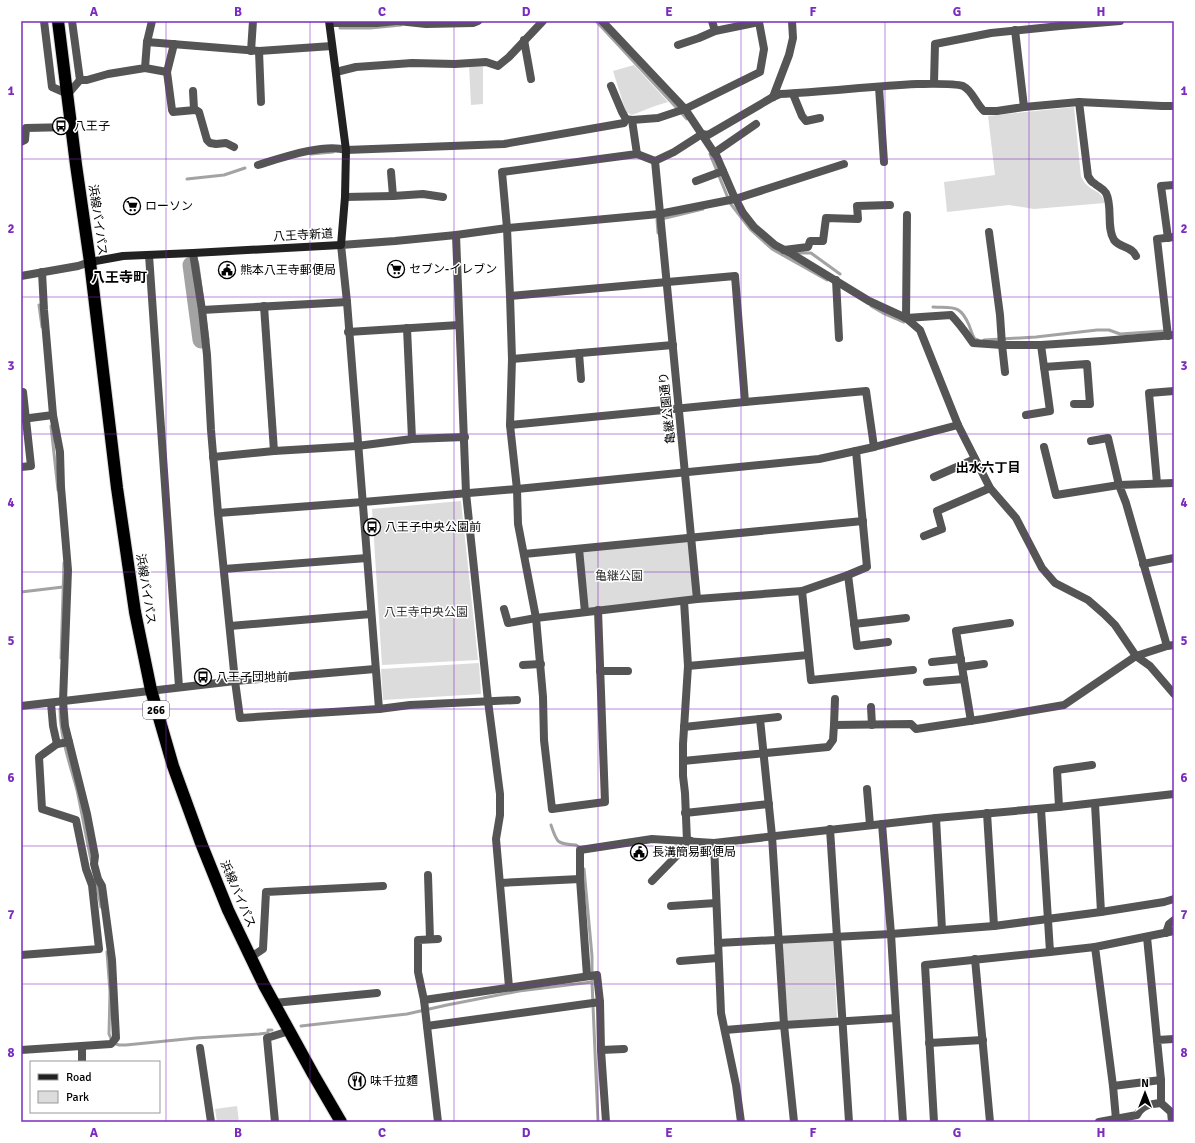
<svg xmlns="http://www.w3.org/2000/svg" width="1195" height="1143" font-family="Signika,'Noto Sans JP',sans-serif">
	<rect width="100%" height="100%" fill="#fff"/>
	<g fill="#dcdcdc">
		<polygon points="483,64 483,104 471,105 469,65"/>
		<polygon points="634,65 668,102 655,106 632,115 626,112 613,71"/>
		<path d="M 1074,107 L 1081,177 C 1083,179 1084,183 1087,185 C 1095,193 1101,190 1105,203 L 1034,209 L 1009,205 L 947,212 L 944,182 L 995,175 L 988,116 Z"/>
		<polygon points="461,501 478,660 382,665 372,509"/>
		<polygon points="689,540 694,597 587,609 582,551"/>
		<polygon points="479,663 481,694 383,700 381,669"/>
		<polygon points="833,941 837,1019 786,1022 780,942"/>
		<polygon points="237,1106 239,1122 217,1122 215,1109"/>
	</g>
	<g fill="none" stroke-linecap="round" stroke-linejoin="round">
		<g stroke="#a3a3a3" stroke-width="3">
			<polyline points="596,21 687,119"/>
			<polyline points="340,28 370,28 401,25"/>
			<polyline points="311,154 333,152"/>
			<polyline points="710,154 730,203 751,230 772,249 827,280"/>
			<polyline points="187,179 224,175 245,168"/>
			<polyline points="658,233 657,220 703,209"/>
			<polyline points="795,253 811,253 840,274"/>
			<polyline points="39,305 42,327"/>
			<polyline points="871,306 883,313 904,322"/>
			<path d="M 933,307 C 953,308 960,304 969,325 C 971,330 972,335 975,339 L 978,340"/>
			<polyline points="984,340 1036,337 1097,330 1109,330 1120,334 1164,331"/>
			<polyline points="51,426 58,490"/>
			<polyline points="21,592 63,587"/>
			<polyline points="61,658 64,563"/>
			<path d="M 60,709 C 60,737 70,764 77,790 C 82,813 86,837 91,860"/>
			<path d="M 551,825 C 557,843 557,844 576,845 L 580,848"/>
			<polyline points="584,869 592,956 592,982 598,1122"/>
			<polyline points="96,881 101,907"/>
			<polyline points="107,952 110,992 109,1034 113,1043 119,1045 126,1045 196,1038 259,1034 268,1033 268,1030 272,1030"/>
			<polyline points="301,1026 407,1014 447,1005 519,991 592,982"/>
		</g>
		<polyline stroke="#a3a3a3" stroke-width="17" points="191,265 201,340"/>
		<g stroke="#dbdbdb" stroke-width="14">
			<polyline id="highway" points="58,21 76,165 90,262 117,488 135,612 151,690 173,766 201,843 228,910 264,985 313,1074 341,1122"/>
		</g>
		<g stroke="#555" stroke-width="8">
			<polyline points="44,21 52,87 68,94 80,80 87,80 108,74 145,68 147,42 152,21"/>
			<polyline points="72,21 80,80"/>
			<polyline points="398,21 426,24 473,23 478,21"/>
			<polyline points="602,21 685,109 717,157 733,194 743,213 754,227 775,245 792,254 869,301 906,318 920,330 958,425 990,488 1016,518 1042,568 1055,583 1088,600 1104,614 1115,625 1136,656 1150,666 1174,694"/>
			<polyline points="712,21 715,31"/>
			<polyline points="330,23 377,23 396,21"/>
			<polyline points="1015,30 1024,107"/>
			<polyline points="524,40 531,79"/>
			<polyline points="147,42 259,51 332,46"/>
			<polyline points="174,44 167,72 172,110 173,112 195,110"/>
			<polyline points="678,45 699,38 715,31 759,22 758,21"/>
			<polyline points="251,51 253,21"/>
			<polyline points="259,51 261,102"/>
			<polyline points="145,68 167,72"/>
			<polyline points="336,72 356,67 412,63 455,64 486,62 498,66 509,57 543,21"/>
			<polyline points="934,83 935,44 991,33 1060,26 1120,21"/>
			<polyline points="879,87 884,162"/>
			<polyline points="193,91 194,109 199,112 207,140 210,143 216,144 226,143 234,147"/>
			<polyline points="793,94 802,116 806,121 820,118"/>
			<polyline points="773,97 789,55 793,38 792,21"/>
			<path d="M 1079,102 L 1088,176 C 1090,179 1091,182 1094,183 C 1098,187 1103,188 1106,193 C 1113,207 1106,227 1114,240 C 1120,248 1132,246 1136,256"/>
			<polyline points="632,120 658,118 685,109 760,72 764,49 759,22"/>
			<polyline points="21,142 25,140 26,128 71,127"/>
			<polyline points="714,153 756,124"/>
			<polyline points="637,154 655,161"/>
			<path d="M 258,165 C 281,158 324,143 346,150 L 504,144 L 624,123 L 626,119"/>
			<polyline points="391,172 393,196 423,194 443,197"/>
			<polyline points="696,181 723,171"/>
			<polyline points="345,197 393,196"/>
			<polyline points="989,232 1000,315 1002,345 1005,372"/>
			<polyline points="456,235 466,493 488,701 500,794 500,815 496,839 509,987"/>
			<polyline points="1168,238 1161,186 1174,185"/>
			<polyline points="784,250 808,247 810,241 823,241 826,218 858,219 857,206 890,205"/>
			<polyline points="193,253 202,310 207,355 211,430 218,513 235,681 240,718 379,709"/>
			<polyline points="149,255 179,687"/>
			<polyline points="21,276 78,266 90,262"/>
			<polyline points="836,280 839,338"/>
			<polyline points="510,296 735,276 745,402 510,425"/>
			<polyline points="264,306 274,451"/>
			<polyline points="202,310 347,302"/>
			<path d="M 906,318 L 951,315 C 960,324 966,333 973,343 L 1002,345 L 1041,345 L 1102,341 L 1174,335"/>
			<polyline points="906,318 907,215"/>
			<polyline points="407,328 412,439"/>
			<polyline points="348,332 459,325"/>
			<polyline points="1168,336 1157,239 1174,237"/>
			<polyline points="579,353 581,379"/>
			<polyline points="512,359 673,345"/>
			<polyline points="1044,367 1087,364 1090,404 1074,404"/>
			<polyline points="21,392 23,392 31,466 21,467"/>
			<polyline points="745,402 866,391 874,447"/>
			<polyline points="1026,415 1050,411 1041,345"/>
			<polyline points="22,419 53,415"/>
			<polyline points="1044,447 1056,495 1119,485 1108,438 1091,441"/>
			<polyline points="213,457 274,451 357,446 412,439 465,437"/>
			<polyline points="934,477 975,459"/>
			<polyline points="1157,483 1149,393 1174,391"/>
			<polyline points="218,513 363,502 517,489 819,459 874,447 958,425"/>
			<polyline points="924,536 942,529 937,511 990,488"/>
			<polyline points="579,549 585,612"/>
			<polyline points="524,554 863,521"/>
			<polyline points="1143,564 1174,558"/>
			<polyline points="224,569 367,558"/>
			<polyline points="848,575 857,646 888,642"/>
			<polyline points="802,591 811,680 913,670"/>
			<path d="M 697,599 L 655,161 L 674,152 L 702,134 L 708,135 L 773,97 L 780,94 C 826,92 871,86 917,84 C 927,84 954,83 963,86 C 973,91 976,104 984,111 L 997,111 L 1024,107 L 1079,102 L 1162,106 L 1174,106"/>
			<polyline points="684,601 688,666 683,744 683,776 685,793 687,841"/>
			<polyline points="504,609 508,623 536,618 697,599 802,591 848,575 867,567 856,451"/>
			<polyline points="598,610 605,802 552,809 544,740 543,697 536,618 518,524 517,489 510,425 512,359 510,296 507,228 502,172 637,154 632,120 626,119 622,112 611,86"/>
			<polyline points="854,624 906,618"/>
			<polyline points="230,626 371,614"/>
			<polyline points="1167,646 1126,503 1119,485 1174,483"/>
			<polyline points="932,662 961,659"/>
			<polyline points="523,665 541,664"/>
			<polyline points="688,666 808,655"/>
			<polyline points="962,667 984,664"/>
			<polyline points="600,671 628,671"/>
			<polyline points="927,682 964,679"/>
			<polyline points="517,700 410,705 379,709 347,302 341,245 395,241 456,235 507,228 659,214 735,199 844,164"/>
			<polyline points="51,703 53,726 57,744"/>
			<polyline points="21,706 235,681 375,669"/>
			<polyline points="871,707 872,725"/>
			<polyline points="760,719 772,836 784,1025 896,1018 891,934 994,926 1101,912 1164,902 1174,899"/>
			<polyline points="971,721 956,631 1010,623"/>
			<polyline points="834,725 835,699"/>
			<polyline points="684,727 778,717"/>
			<polyline points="683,761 828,747 833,740 834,725 911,724 916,729 983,719 1064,705 1136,656 1167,646 1174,645"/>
			<polyline points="867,789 870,825"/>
			<polyline points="1095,804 1101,912"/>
			<polyline points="1059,807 1057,770 1092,765"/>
			<polyline points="1041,809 1050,952 1095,947"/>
			<polyline points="685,813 769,804"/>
			<polyline points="987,813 994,926"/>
			<polyline points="936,818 942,930"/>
			<polyline points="830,829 849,1122"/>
			<polyline points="428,875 430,939"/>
			<polyline points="580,879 580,850 652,839 714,843"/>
			<polyline points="652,881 691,841"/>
			<polyline points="500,883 580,879 587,976"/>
			<polyline points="671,906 716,903"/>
			<polyline points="1166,933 1169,924 1174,920"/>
			<polyline points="1147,937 1157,1040"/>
			<polyline points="718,943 891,934 882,824"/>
			<polyline points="21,955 99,949 92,885 86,869 76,820 42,809 39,757 57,744 69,742 65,726 63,701 68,570 61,487 60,452 53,415 44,310 42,272"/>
			<polyline points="251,957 263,949 266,892 383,886"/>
			<polyline points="975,959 990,1122"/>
			<polyline points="680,961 718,958"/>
			<polyline points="424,1000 418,972 418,940 438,939"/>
			<polyline points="274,1003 377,993"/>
			<polyline points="896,1018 903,1122"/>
			<polyline points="427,1026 600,1002 601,1050 606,1122"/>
			<polyline points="725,1030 784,1025 794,1122"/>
			<polyline points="929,1043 983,1040"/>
			<polyline points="82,1046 82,1062"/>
			<polyline points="200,1048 211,1122"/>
			<polyline points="21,1050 111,1044 116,1038 112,960 102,886 98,879 94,864 95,856 87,814 69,742"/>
			<polyline points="601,1050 624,1049"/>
			<polyline points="1113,1086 1161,1080"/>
			<polyline points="1116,1119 1113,1086 1095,947 1174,931"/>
			<polyline points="275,1122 267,1038 289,1031"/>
			<polyline points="438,1122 424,1000 597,975 600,1002"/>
			<polyline points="741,1122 736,1085 721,1013 714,843 936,818 1059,807 1174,794"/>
			<polyline points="934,1122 925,965 1050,952"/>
			<path d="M 1099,1122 L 1137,1115 C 1142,1105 1151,1104 1161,1103"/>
			<polyline points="1172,1122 1171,1112 1161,1103 1161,1080 1157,1040 1174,1039"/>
		</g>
		<polyline stroke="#222" stroke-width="8" points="90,262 123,256 193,253 341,245 345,197 346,150 329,21"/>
		<use href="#highway" stroke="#000" stroke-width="12"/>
	</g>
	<path fill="none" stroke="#7b2cbf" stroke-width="1" stroke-opacity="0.55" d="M 166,21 L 166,1122M 310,21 L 310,1122M 454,21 L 454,1122M 598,21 L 598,1122M 741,21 L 741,1122M 885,21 L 885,1122M 1029,21 L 1029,1122M 21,159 L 1174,159M 21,297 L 1174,297M 21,434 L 1174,434M 21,572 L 1174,572M 21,709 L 1174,709M 21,846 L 1174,846M 21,984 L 1174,984"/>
	<defs>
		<g id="bus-ring" transform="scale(0.9)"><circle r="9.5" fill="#fff" stroke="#000" stroke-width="1.5"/><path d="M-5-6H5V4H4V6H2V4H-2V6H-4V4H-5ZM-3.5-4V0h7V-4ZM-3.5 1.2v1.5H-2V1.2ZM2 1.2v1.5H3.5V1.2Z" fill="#000"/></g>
		<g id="supermarket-ring" transform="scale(0.9)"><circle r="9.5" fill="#fff" stroke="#000" stroke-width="1.5"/><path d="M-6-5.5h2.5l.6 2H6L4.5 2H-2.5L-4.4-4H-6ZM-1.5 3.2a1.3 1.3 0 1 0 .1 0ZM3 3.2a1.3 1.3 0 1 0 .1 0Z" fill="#000"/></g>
		<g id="civic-ring" transform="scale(0.9)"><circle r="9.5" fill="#fff" stroke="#000" stroke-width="1.5"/><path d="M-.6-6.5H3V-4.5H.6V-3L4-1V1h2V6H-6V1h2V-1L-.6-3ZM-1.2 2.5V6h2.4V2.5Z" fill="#000"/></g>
		<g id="restaurant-ring" transform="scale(0.9)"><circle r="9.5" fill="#fff" stroke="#000" stroke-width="1.5"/><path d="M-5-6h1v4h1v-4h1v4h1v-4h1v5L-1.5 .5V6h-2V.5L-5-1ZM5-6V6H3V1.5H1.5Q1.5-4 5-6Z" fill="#000"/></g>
	</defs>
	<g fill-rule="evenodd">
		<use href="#bus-ring" x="61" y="126"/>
		<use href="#supermarket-ring" x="132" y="206"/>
		<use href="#supermarket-ring" x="396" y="269"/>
		<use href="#civic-ring" x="227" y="270"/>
		<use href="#bus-ring" x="372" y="527"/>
		<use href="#bus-ring" x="203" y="677"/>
		<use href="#civic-ring" x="639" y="852"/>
		<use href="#restaurant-ring" x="357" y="1081"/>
	</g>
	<g text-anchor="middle" stroke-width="3" stroke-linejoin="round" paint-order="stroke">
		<rect fill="#fff" stroke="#4c4c4c" stroke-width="1" x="143" y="701" width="26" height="18" rx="3"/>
		<g font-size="11" font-weight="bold" fill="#000">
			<text x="156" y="714">266</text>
		</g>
		<g font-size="12" fill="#000" stroke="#fff" text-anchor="start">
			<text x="74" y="130">八王子</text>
			<text x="145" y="210">ローソン</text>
			<text x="409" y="273">セブン-イレブン</text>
			<text x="240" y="274">熊本八王寺郵便局</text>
			<text x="385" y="531">八王子中央公園前</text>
			<text x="216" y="681">八王子団地前</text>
			<text x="652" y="856">長溝簡易郵便局</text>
			<text x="370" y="1085">味千拉麵</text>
		</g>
		<g font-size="12" fill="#000" stroke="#fff">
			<text transform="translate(98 220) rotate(82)" y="4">浜線バイパス</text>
			<text transform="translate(303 235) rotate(-3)" y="4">八王寺新道</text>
			<text transform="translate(667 408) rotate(-96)" y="4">亀継公園通り</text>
			<text transform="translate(146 589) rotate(81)" y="4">浜線バイパス</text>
			<text transform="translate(238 894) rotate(67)" y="4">浜線バイパス</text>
		</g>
		<g font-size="12" fill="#333" stroke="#fff">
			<text x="619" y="580">亀継公園</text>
			<text x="426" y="616">八王寺中央公園</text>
		</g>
		<g font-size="13" font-weight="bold" fill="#000" stroke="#fff">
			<text x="988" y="472">出水六丁目</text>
		</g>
		<g font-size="14" font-weight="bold" fill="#000" stroke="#fff">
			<text x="119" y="282">八王寺町</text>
		</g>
	</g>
	<rect width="1195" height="1143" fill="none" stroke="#ffffff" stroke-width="44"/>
	<rect x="30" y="1061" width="130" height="52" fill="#ffffff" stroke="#999999"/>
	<rect x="38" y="1074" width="20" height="6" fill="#222222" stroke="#999999"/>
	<text x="66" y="1081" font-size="12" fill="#000000">Road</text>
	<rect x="38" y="1091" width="20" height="12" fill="#dcdcdc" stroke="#999999"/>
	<text x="66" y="1101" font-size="12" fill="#000000">Park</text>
	<g transform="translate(1145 1093)" stroke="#ffffff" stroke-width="3" paint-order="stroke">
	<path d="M0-3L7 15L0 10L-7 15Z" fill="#000000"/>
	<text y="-6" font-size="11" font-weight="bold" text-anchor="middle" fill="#000000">N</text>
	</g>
	<rect x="22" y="22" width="1151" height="1099" fill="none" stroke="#7b2cbf" stroke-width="1.5"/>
	<g font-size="13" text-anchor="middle" font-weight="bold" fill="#7b2cbf">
		<text x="94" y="16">A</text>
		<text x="238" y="16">B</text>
		<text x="382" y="16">C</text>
		<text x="526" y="16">D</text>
		<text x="669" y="16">E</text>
		<text x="813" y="16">F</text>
		<text x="957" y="16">G</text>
		<text x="1101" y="16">H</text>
		<text x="11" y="95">1</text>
		<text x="1184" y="95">1</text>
		<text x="11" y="233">2</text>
		<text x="1184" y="233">2</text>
		<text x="11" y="370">3</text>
		<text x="1184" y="370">3</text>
		<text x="11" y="507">4</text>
		<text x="1184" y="507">4</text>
		<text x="11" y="645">5</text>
		<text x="1184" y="645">5</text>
		<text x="11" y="782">6</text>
		<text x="1184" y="782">6</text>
		<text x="11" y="919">7</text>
		<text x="1184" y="919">7</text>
		<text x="11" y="1057">8</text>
		<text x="1184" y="1057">8</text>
		<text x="94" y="1137">A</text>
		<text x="238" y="1137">B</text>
		<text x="382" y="1137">C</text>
		<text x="526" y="1137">D</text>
		<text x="669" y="1137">E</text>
		<text x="813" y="1137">F</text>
		<text x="957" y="1137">G</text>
		<text x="1101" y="1137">H</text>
	</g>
</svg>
